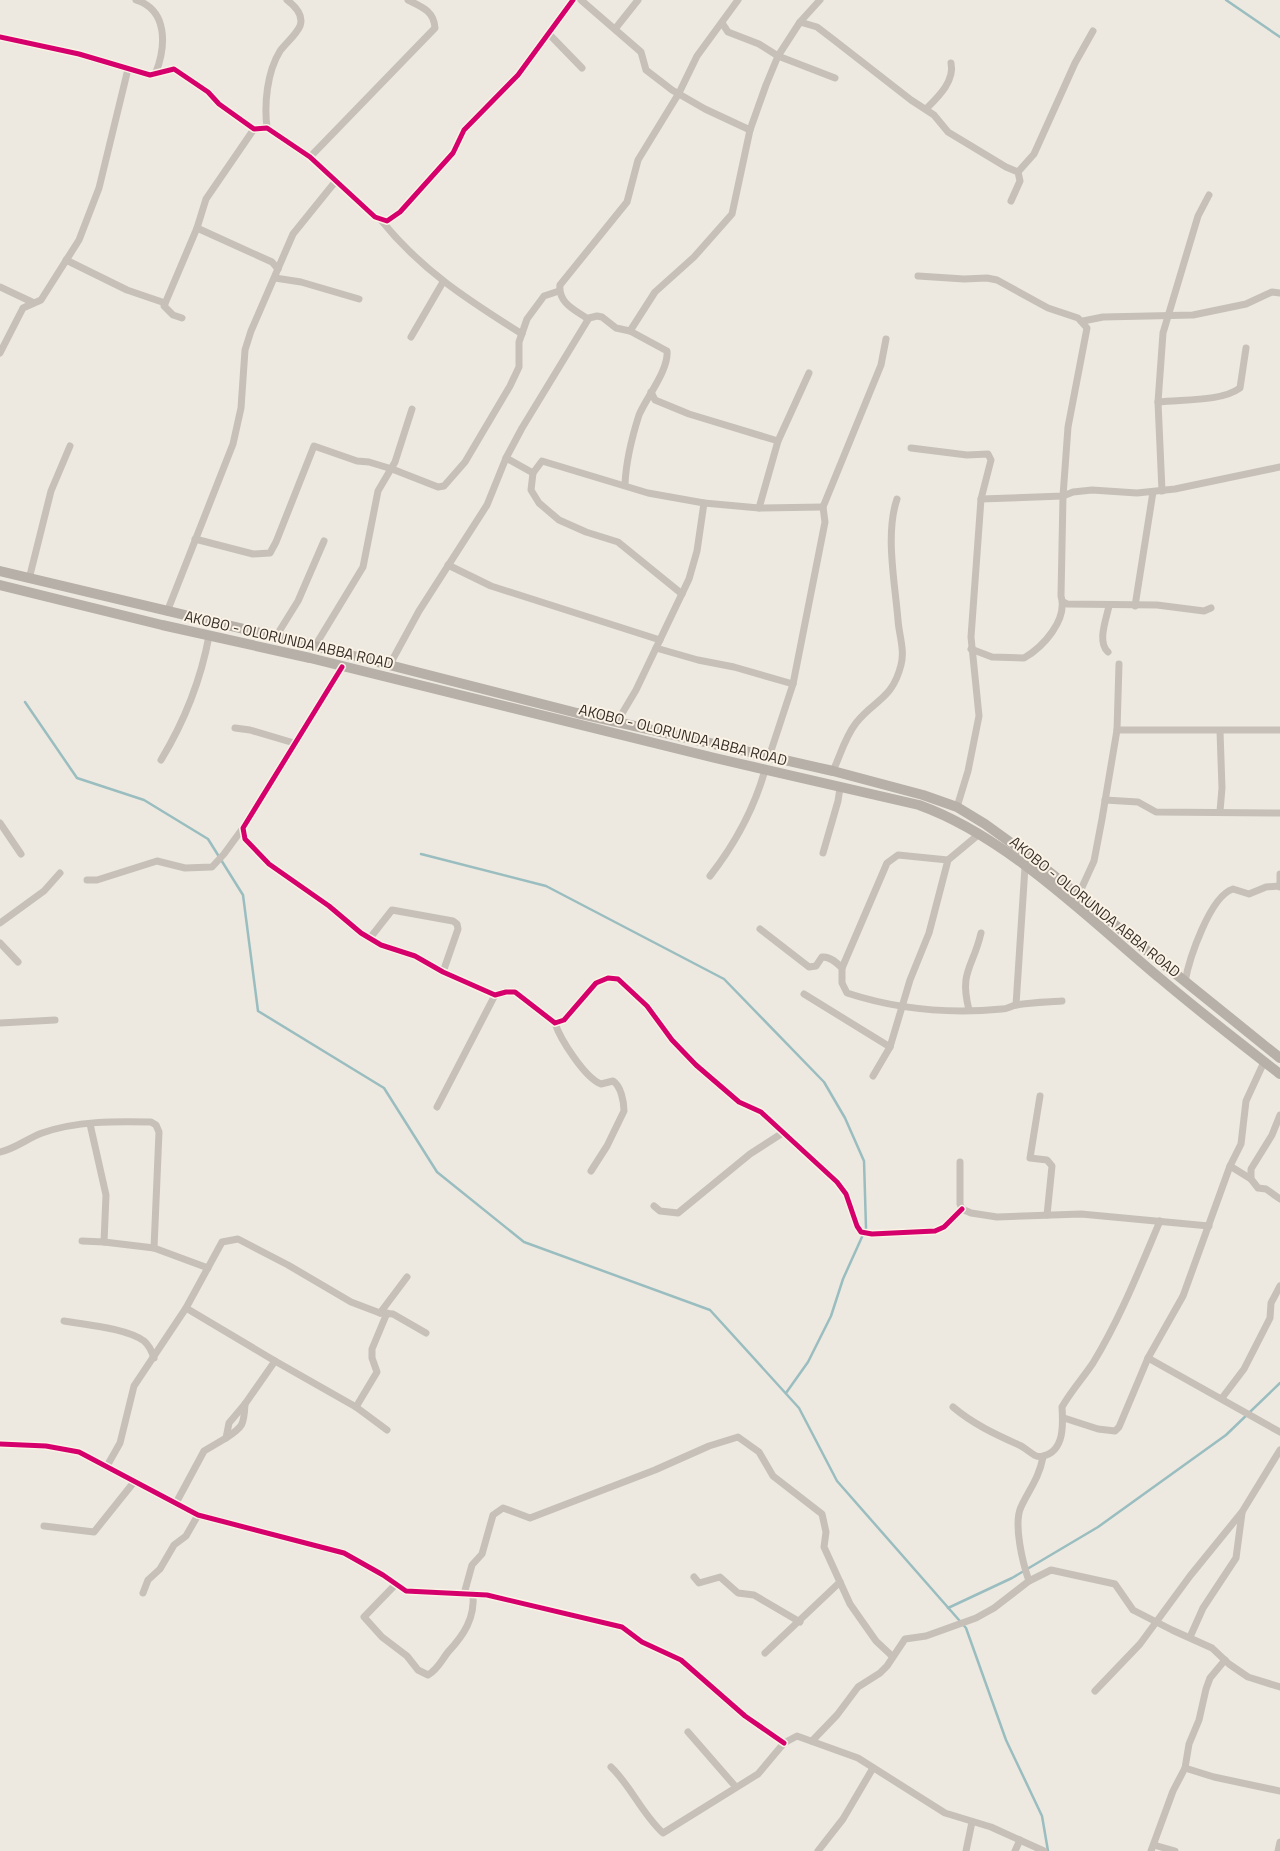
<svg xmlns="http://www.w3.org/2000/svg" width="1280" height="1851" font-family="'Titillium Web',sans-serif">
	<rect width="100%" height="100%" fill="#ede9e0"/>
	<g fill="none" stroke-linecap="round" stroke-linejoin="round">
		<g stroke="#9abdc0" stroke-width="2.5">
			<polyline points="1226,0 1280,37"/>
			<polyline points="25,702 77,778 144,800 208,839 243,895 258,1011 384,1088 437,1172 524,1242 710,1310 799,1408 837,1481 966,1628 1006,1740 1042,1816 1048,1851"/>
			<polyline points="421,854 546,886 724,979 824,1082 845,1118 864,1161 866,1228 843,1279 831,1316 808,1362 786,1393"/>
			<polyline points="948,1608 1012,1578 1098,1527 1226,1435 1280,1383"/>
		</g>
		<g stroke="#c6c0b9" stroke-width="7">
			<path d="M 136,0 C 168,10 166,46 156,72"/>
			<polyline points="581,0 641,52 646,70 672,90 705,109 750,130"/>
			<polyline points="800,22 820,0"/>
			<polyline points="722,23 728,32 759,44 778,56 835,78"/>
			<polyline points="615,29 638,0"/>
			<polyline points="549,34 582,68"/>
			<polyline points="0,37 79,54 150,75 174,69 208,92 219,104 254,129 267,128 310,157 375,217 387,221 400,212 453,153 464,130 518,75 573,0"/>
			<path d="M 926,109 C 938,97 955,81 951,63"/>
			<path d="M 267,128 C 264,104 267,72 280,51 C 286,43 296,35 300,26 C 304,15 295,6 287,0"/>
			<path d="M 310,157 L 435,28 C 434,11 422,7 408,0"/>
			<polyline points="1018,172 1034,154 1075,63 1093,31"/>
			<path d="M 381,220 C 421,270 468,300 522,334"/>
			<polyline points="197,228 272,262 278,269"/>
			<polyline points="66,260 127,290 165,303"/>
			<path d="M 918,276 L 964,279 L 987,278 L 997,280 L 1048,308 L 1078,318 L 1087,328 L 1068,427 L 1063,496 L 1061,596 C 1068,620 1043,647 1024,658 L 992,657 L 971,649"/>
			<polyline points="275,278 301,282 359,299"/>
			<polyline points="0,287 32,302"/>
			<polyline points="182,318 173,315 164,306 197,228 206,199 254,129"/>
			<path d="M 588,319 C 575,310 558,303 560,285 L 627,202 L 638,160 L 679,93 L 697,56 L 738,0"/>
			<polyline points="1083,321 1103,317 1193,315 1246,304 1272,292 1280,293"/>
			<polyline points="630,331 655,292 694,257 732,214 750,130 766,85 778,56 800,22 817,27 834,40 911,100 934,115 948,132 1006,167 1018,172 1020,181 1011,201"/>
			<polyline points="411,337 443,282"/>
			<polyline points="0,353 23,308 41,300 79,240 99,188 128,69"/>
			<polyline points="651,392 655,400 689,414 778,441"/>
			<path d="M 1158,402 C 1182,399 1221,402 1240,388 L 1246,348"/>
			<polyline points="911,448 967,455 988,454 991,460 981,499 971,637 979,716 968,771 957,807"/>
			<polyline points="506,458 533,473"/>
			<polyline points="1162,491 1158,402 1163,333 1198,216 1209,195"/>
			<polyline points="981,499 1063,496 1073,492 1092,490 1137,493 1175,489 1280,467"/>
			<polyline points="759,508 778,441 809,373"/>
			<polyline points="195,539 253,554 270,553 276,542 314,446 357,461 369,462 392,469 438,487 444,486 465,462 510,386 519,367 519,342 527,319 544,296 559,291"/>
			<polyline points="448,565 491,586 660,640"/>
			<polyline points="29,579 51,491 70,446"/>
			<polyline points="682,594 618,542 586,532 559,520 539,503 531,490 533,473 542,461 648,493 704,503 759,508 823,507"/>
			<polyline points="1063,602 1067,604 1157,605 1204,611 1211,608"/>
			<polyline points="1135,606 1153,492"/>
			<polyline points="167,612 233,444 241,408 245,350 251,331 293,234 335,182"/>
			<polyline points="275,638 298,601 324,541"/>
			<polyline points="315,646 363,567 378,491 395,462 412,409"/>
			<polyline points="656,648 698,660 734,667 793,684"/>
			<path d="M 1108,652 C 1097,642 1106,620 1109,606"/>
			<path d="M 389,666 L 419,611 L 487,505 L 506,458 L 522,428 L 589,318 L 597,316 L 602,317 L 616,328 L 630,331 L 667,351 C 669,370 646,398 639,415 C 632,437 626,462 625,484"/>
			<polyline points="342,667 243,828 245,839 269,864 329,906 361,933 381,945 415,956 443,972 495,995 506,992 515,992 555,1023 564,1020 596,983 608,978 618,979 647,1006 672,1040 696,1065 739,1102 761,1112 837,1182 846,1194 857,1226 861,1232 872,1234 935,1231 944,1227 962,1209"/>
			<polyline points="617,722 636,690 689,579 697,551 704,503"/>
			<polyline points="235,728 250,730 294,743"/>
			<polyline points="1117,730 1280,730"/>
			<polyline points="1220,731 1222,788 1220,811"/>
			<polyline points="769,757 793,684 825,522 823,507 881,365 886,339"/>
			<path d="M 161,760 C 184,722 201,679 209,636"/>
			<path d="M 833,771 C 840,756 845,737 856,723 C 875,699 892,700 901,665 C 905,650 899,635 898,620 C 895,583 885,534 897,499"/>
			<polyline points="1105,800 1138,802 1156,812 1280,813"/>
			<polyline points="0,823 21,854"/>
			<polyline points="823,853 838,801 840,788"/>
			<polyline points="1280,874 1280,887"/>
			<path d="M 710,876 C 735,844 754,809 765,770"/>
			<polyline points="87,880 97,880 157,861 185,868 212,867 224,854 243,828"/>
			<polyline points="1078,896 1094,861 1102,819 1117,730 1119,664"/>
			<polyline points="0,923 44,891 60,873"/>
			<path d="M 760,929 L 809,967 L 816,966 L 822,957 C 830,956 837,963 842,968 L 842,983 L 847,993 C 896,1009 950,1014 1002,1009 C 1007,1009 1011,1006 1016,1005 C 1031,1002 1047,1002 1062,1001"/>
			<polyline points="370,938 392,910 453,921 457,924 458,929 443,972"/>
			<polyline points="0,943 18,962"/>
			<polyline points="842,968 887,863 898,855 948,860"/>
			<path d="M 1185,982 C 1189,959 1210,896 1233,889 L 1249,894 L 1266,887 L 1279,886"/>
			<polyline points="804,994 890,1047"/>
			<polyline points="1016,1005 1025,867"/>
			<path d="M 969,1010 C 959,971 973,968 981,933"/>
			<polyline points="0,1023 55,1020"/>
			<path d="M 555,1023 C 560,1039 585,1078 601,1084 L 613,1081 C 621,1086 624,1102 624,1111 L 607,1146 L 591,1171"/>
			<polyline points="873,1076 890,1047 910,980 929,933 948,860 978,835"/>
			<polyline points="1040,1096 1030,1158 1047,1160 1052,1166 1047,1215"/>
			<polyline points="437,1107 495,995"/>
			<polyline points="1280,1115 1272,1135 1251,1169 1251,1179 1258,1188 1266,1189 1280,1199"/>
			<path d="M 0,1152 C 15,1149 28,1138 42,1133 C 76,1121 115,1121 151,1122 L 156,1125 L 159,1132 L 154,1248"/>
			<polyline points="960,1162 960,1204 962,1209 971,1213 997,1217 1081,1214 1209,1226"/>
			<polyline points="1230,1166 1251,1179"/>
			<polyline points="654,1206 660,1211 678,1213 750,1154 781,1134"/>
			<polyline points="82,1241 104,1242 106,1195 90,1124"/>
			<polyline points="104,1242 154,1248 208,1268"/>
			<polyline points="380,1313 407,1277"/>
			<path d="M 64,1321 C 86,1325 126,1328 144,1341 C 149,1345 152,1352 154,1358"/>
			<polyline points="1148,1358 1280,1432"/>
			<polyline points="275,1361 356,1407 387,1430"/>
			<polyline points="1222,1398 1244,1369 1270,1318 1271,1303 1280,1286"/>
			<polyline points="356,1407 377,1372 372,1358 372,1349 387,1313"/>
			<path d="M 953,1407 C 973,1424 995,1434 1019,1445 C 1027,1448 1034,1459 1043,1456 C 1065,1451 1063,1423 1062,1407 C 1071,1391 1083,1378 1093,1363 C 1120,1319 1140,1268 1160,1221"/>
			<polyline points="1064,1418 1098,1429 1115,1431 1119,1427 1148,1358 1183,1296 1230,1166 1241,1144 1246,1101 1264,1062"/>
			<path d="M 226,1438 C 243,1427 244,1425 245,1404"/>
			<polyline points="0,1444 46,1446 79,1452 198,1515 344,1553 383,1575 406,1591 487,1595 622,1627 642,1642 681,1660 745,1716 784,1743"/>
			<polyline points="107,1466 120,1443 134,1386 186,1308 222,1242 238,1239 288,1265 351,1302 380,1313 393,1314 426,1333"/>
			<polyline points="176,1503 204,1451 226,1438 229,1423 245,1404 275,1361 186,1308"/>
			<polyline points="44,1526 94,1532 134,1482"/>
			<polyline points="694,1577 699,1583 720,1577 738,1593 754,1595 800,1622"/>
			<path d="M 1029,1581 C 1023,1564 1013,1524 1021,1507 C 1030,1488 1039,1478 1043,1457"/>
			<path d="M 395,1585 L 364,1617 L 382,1637 L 407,1656 L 418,1670 L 428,1675 C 438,1669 441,1661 448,1652 C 464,1635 475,1618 473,1594"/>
			<polyline points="143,1593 148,1580 160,1569 174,1545 186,1536 198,1515"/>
			<polyline points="464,1594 472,1565 482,1554 493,1515 503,1508 530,1518 655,1470 709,1446 738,1437 759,1452 773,1476 822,1514 826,1532 824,1547 850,1604 876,1641 892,1656"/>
			<polyline points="1190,1637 1203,1608 1236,1558 1242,1513"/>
			<polyline points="765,1653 840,1582"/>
			<polyline points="1095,1691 1140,1644 1190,1576 1242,1512 1280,1450"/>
			<polyline points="688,1732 735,1786"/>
			<polyline points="812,1741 837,1715 858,1687 880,1673 887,1666 905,1639 926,1636 976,1618 994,1608 1029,1581 1051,1570 1115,1584 1133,1610 1172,1630 1212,1648 1229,1664 1248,1677 1280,1687"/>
			<path d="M 611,1767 C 631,1786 642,1814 663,1833 L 758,1774 L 784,1743 L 797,1736 L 858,1758 L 945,1813 L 991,1827 L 1044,1851"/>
			<polyline points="1185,1768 1214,1777 1280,1791"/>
			<polyline points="1154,1845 1175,1851"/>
			<polyline points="818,1851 843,1819 873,1768"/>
			<polyline points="966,1851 972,1822"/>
			<polyline points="1015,1851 1020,1840"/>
			<polyline points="1151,1851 1173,1791 1185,1768 1189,1744 1199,1720 1206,1689 1210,1678 1225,1660"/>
			<polyline points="1278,1851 1280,1842"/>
		</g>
		<g stroke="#b7b0a9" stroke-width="10">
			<polyline points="0,571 315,646 577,713 833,771 923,795 957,807 985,824 1032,858 1280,1058"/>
			<path d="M 0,585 L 162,625 L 310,658 L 715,758 L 919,805 C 1008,837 1089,919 1161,979 C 1200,1012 1240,1043 1280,1074"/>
		</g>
		<g stroke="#faf3e6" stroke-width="8">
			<g id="cycleway">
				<polyline points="0,37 79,54 150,75 174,69 208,92 219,104 254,129 267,128 310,157 375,217 387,221 400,212 453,153 464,130 518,75 573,0"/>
				<polyline points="342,667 243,828 245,839 269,864 329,906 361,933 381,945 415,956 443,972 495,995 506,992 515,992 555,1023 564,1020 596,983 608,978 618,979 647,1006 672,1040 696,1065 739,1102 761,1112 837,1182 846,1194 857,1226 861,1232 872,1234 935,1231 944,1227 962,1209"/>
				<polyline points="0,1444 46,1446 79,1452 198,1515 344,1553 383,1575 406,1591 487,1595 622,1627 642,1642 681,1660 745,1716 784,1743"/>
			</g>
		</g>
		<use href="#cycleway" stroke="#d6006c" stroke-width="5"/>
	</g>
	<g text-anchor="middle" stroke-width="4" stroke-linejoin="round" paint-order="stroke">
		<g font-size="15" fill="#372d27" stroke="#faf3e6">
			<text transform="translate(289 640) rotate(13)" y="5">AKOBO - OLORUNDA ABBA ROAD</text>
			<text transform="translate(683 735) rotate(14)" y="5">AKOBO - OLORUNDA ABBA ROAD</text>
			<text transform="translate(1095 907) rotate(39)" y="5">AKOBO - OLORUNDA ABBA ROAD</text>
		</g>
	</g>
</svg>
